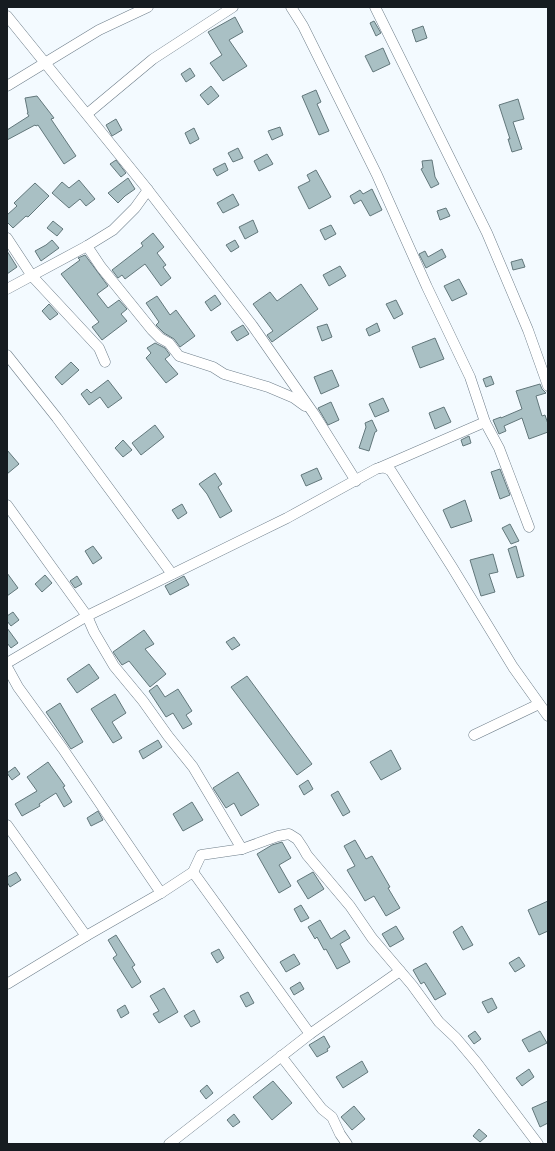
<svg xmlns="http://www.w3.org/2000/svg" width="555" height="1151" font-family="Literata,serif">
	<rect width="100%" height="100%" fill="#f3faff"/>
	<g fill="#a9c0c4" stroke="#62777b">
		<polygon points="235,17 243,32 229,40 247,66 223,81 210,63 222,55 208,32"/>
		<polygon points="374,21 381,33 376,36 370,23"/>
		<polygon points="423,26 427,38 416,42 412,30"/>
		<polygon points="383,48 390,64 373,72 365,56"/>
		<polygon points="190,68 195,76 186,82 181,74"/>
		<polygon points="211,86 219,96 208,105 200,95"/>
		<polygon points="316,90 321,102 317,104 329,131 319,135 302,96"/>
		<polygon points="37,96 54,118 51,119 76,156 64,164 38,125 36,126 35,125 7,140 7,130 29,116 27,113 28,113 25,98"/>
		<polygon points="518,99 524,119 513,122 522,149 512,152 508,139 510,139 499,105"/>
		<polygon points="116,119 122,130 112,136 106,125"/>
		<polygon points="280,127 283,135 272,140 268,131"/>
		<polygon points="194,128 199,139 190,144 185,133"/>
		<polygon points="238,148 243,158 233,162 228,153"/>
		<polygon points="267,154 273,164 259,171 254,161"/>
		<polygon points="116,160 126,173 121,177 110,164"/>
		<polygon points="432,160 435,177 439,184 431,188 421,169 423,168 422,161"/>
		<polygon points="225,163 228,170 217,176 213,169"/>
		<polygon points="316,170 331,197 309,209 298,187 310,181 307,175"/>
		<polygon points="128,178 135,189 125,196 118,203 108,193"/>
		<polygon points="79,180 95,199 86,206 80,199 69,208 52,193 62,182 69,188"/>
		<polygon points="35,183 49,196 28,217 26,216 13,228 7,222 7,215 17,206 14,203"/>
		<polygon points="372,189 382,210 370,216 361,200 354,204 350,196 360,190 363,194"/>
		<polygon points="233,194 239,205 223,213 217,203"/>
		<polygon points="446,208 450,216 440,220 437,211"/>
		<polygon points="253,220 258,232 245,239 239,227"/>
		<polygon points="53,221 63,229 57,236 47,228"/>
		<polygon points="331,225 336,234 325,240 320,230"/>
		<polygon points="153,233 164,247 157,253 166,265 163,267 171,278 161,286 145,264 125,279 122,275 118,278 112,270 143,246 141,243"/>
		<polygon points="52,240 59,248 41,261 35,251 46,245"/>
		<polygon points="235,240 239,247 231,252 226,245"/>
		<polygon points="442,249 446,257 426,268 419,254 425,251 428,257"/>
		<polygon points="7,251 17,267 7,274"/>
		<polygon points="85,255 108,286 97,294 108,308 119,300 127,309 121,314 127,321 102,340 92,327 99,322 61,274 80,260 78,258"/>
		<polygon points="522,259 525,267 513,270 511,262"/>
		<polygon points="340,266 346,276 329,286 323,275"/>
		<polygon points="459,279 467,294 452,301 444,286"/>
		<polygon points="301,284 318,309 272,342 267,335 273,331 253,304 270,292 277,301"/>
		<polygon points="215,295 221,304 211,311 205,302"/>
		<polygon points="157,296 170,315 176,310 195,336 180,347 174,339 164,333 156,325 159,322 146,303"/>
		<polygon points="396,300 403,314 394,319 386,304"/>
		<polygon points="49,304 58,314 50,320 42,311"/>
		<polygon points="377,323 380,331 369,336 366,329"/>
		<polygon points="327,324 332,337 322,341 317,327"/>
		<polygon points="243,325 249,334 237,341 231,332"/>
		<polygon points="435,338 444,359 420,368 412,347"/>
		<polygon points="155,343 165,348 170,355 165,359 178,374 166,383 146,358 151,353 147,348"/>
		<polygon points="71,362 79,370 62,385 55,377"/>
		<polygon points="332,370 339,386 321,394 314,377"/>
		<polygon points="491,376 494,384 486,387 483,379"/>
		<polygon points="108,380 122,398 108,408 100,397 89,405 81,394 87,389 91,393"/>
		<polygon points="540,384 542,389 546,393 536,396 542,416 545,415 548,424 548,432 529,439 522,418 504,426 506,431 499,434 493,420 501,417 501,418 522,409 516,391"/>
		<polygon points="383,398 389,411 375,417 369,404"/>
		<polygon points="331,402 339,420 328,425 318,408"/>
		<polygon points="444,407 451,422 435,429 429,413"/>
		<polygon points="372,420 377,431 375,432 369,451 359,448 366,427 365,423"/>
		<polygon points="155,425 164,437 141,455 132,443"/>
		<polygon points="469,436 471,443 463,446 461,440"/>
		<polygon points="123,440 132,450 123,457 115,448"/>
		<polygon points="7,450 19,464 7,474"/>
		<polygon points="317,468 322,479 306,486 301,475"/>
		<polygon points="500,469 510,495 500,499 491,472"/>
		<polygon points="215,473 222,484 218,487 232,511 220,518 207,494 199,484"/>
		<polygon points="465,500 472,521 451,528 443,510"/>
		<polygon points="182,504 187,513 178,519 172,510"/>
		<polygon points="510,524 519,541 511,544 502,528"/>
		<polygon points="93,546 102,558 93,564 85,551"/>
		<polygon points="516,546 524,576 517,578 508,549"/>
		<polygon points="493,554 498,572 489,574 495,592 481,596 470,560"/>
		<polygon points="7,573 18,588 7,596"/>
		<polygon points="45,575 52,583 42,592 35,584"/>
		<polygon points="77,576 82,584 75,588 70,581"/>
		<polygon points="184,576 189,585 170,595 165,586"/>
		<polygon points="13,612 19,620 11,626 7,621 7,616"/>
		<polygon points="7,628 18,643 11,648 7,643"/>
		<polygon points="144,630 154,644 145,649 166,674 150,687 129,661 122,665 113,652"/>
		<polygon points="234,637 240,645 232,650 226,642"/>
		<polygon points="89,664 99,678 77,693 67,679"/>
		<polygon points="247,676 312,764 297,775 231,687"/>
		<polygon points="157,685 165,697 178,689 192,711 186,715 192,724 183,729 173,713 166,717 149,691"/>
		<polygon points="115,694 126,713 112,722 122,738 113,743 91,709"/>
		<polygon points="60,703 83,742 71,749 46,712"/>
		<polygon points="158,740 162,747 143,759 139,751"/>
		<polygon points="391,750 401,769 381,780 370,762"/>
		<polygon points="48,762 65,786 63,787 72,802 64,807 56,793 39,804 40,806 22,816 15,804 37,791 27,777"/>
		<polygon points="15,767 20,774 12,780 7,773"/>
		<polygon points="238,772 259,805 241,816 234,803 226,808 213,788"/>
		<polygon points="308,780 313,789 304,795 299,786"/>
		<polygon points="338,791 350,812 343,816 331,795"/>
		<polygon points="192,802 203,820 183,831 173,814"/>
		<polygon points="98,811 103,820 91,826 87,818"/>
		<polygon points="355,840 366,859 372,856 390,887 388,888 400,908 386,916 374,896 365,901 347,870 355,866 344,846"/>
		<polygon points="282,842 291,858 279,865 291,886 279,893 257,854 272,845"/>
		<polygon points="16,872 21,880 10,887 7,882 7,877"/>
		<polygon points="313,872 324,889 308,899 297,881"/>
		<polygon points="548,901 548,931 539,935 528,910"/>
		<polygon points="301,905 309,918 301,922 294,909"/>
		<polygon points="320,920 331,939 345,930 350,938 340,944 350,962 337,969 326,949 324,950 317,937 315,939 308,927"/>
		<polygon points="396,926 404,939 390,947 382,934"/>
		<polygon points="462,926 473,945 463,950 453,932"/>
		<polygon points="116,935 135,965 132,967 141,982 132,988 113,958 117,955 108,940"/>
		<polygon points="219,949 224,958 217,963 211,953"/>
		<polygon points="294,954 300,964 286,972 280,962"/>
		<polygon points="519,957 525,966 515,972 509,963"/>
		<polygon points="426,963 446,994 435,1000 424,982 421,984 413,970"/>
		<polygon points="300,982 304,989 294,995 290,988"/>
		<polygon points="164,988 178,1012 159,1023 153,1014 159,1011 150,996"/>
		<polygon points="248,992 254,1003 246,1007 240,996"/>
		<polygon points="492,998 497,1008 488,1013 482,1002"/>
		<polygon points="125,1005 129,1013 121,1018 117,1010"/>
		<polygon points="194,1010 200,1022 191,1027 184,1016"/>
		<polygon points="475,1031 481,1039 474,1044 468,1036"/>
		<polygon points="540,1031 547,1043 529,1052 522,1040"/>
		<polygon points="324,1036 330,1047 327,1049 328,1051 317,1057 309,1045"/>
		<polygon points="362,1061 368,1072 343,1088 336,1077"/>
		<polygon points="529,1069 534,1077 522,1086 516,1078"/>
		<polygon points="273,1081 292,1103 272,1120 253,1097"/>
		<polygon points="207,1085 213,1093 206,1099 200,1091"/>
		<polygon points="548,1101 548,1123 540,1127 532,1108"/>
		<polygon points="354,1106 365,1119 352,1130 341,1117"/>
		<polygon points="234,1114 240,1122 233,1127 227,1120"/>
		<polygon points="479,1129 487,1136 480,1142 473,1136"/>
	</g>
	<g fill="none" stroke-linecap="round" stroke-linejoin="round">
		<g stroke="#6e7e8a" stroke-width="11">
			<g id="minor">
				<polyline points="291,7 303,26 377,175 427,287 470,377 485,422 499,448 529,527"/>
				<polyline points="375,7 487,233 528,330 548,386"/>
				<polyline points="7,16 148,190 252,325 314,414 356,481"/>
				<polyline points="7,86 99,30 148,7"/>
				<polyline points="87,114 153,59 233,7"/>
				<polyline points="7,238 32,276 99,348 105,362"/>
				<polyline points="87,246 101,267 152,330 160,338 169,343 179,356 213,367 224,374 268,387 294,398 305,406"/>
				<polyline points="7,289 87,246 113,230 135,208 148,190"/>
				<polyline points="7,355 57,418 172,574"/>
				<polyline points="379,468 485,422"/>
				<polyline points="7,505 87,616 94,632 114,666 143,701 168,736 193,767 242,849"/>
				<path d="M 7,663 L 87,616 L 287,518 L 376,469 C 382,467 386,467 391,471 L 452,567 L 513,667 L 548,716"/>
				<polyline points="7,667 18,687 63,749 161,893"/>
				<polyline points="474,735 539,704"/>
				<polyline points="7,825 86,936"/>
				<polyline points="193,872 310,1034"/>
				<polyline points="7,984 86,936 161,893 193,872 201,855 242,849 278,836 289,834 297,839 303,848 307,855 350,906 372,938 412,985 439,1022 456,1038 477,1063 538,1144"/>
				<polyline points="281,1056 322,1109 332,1117 340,1134 347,1144"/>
				<polyline points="169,1144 310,1034 400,971"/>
			</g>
		</g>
		<use href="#minor" stroke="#fff" stroke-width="10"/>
	</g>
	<rect width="555" height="1151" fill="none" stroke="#161c21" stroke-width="16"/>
</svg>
